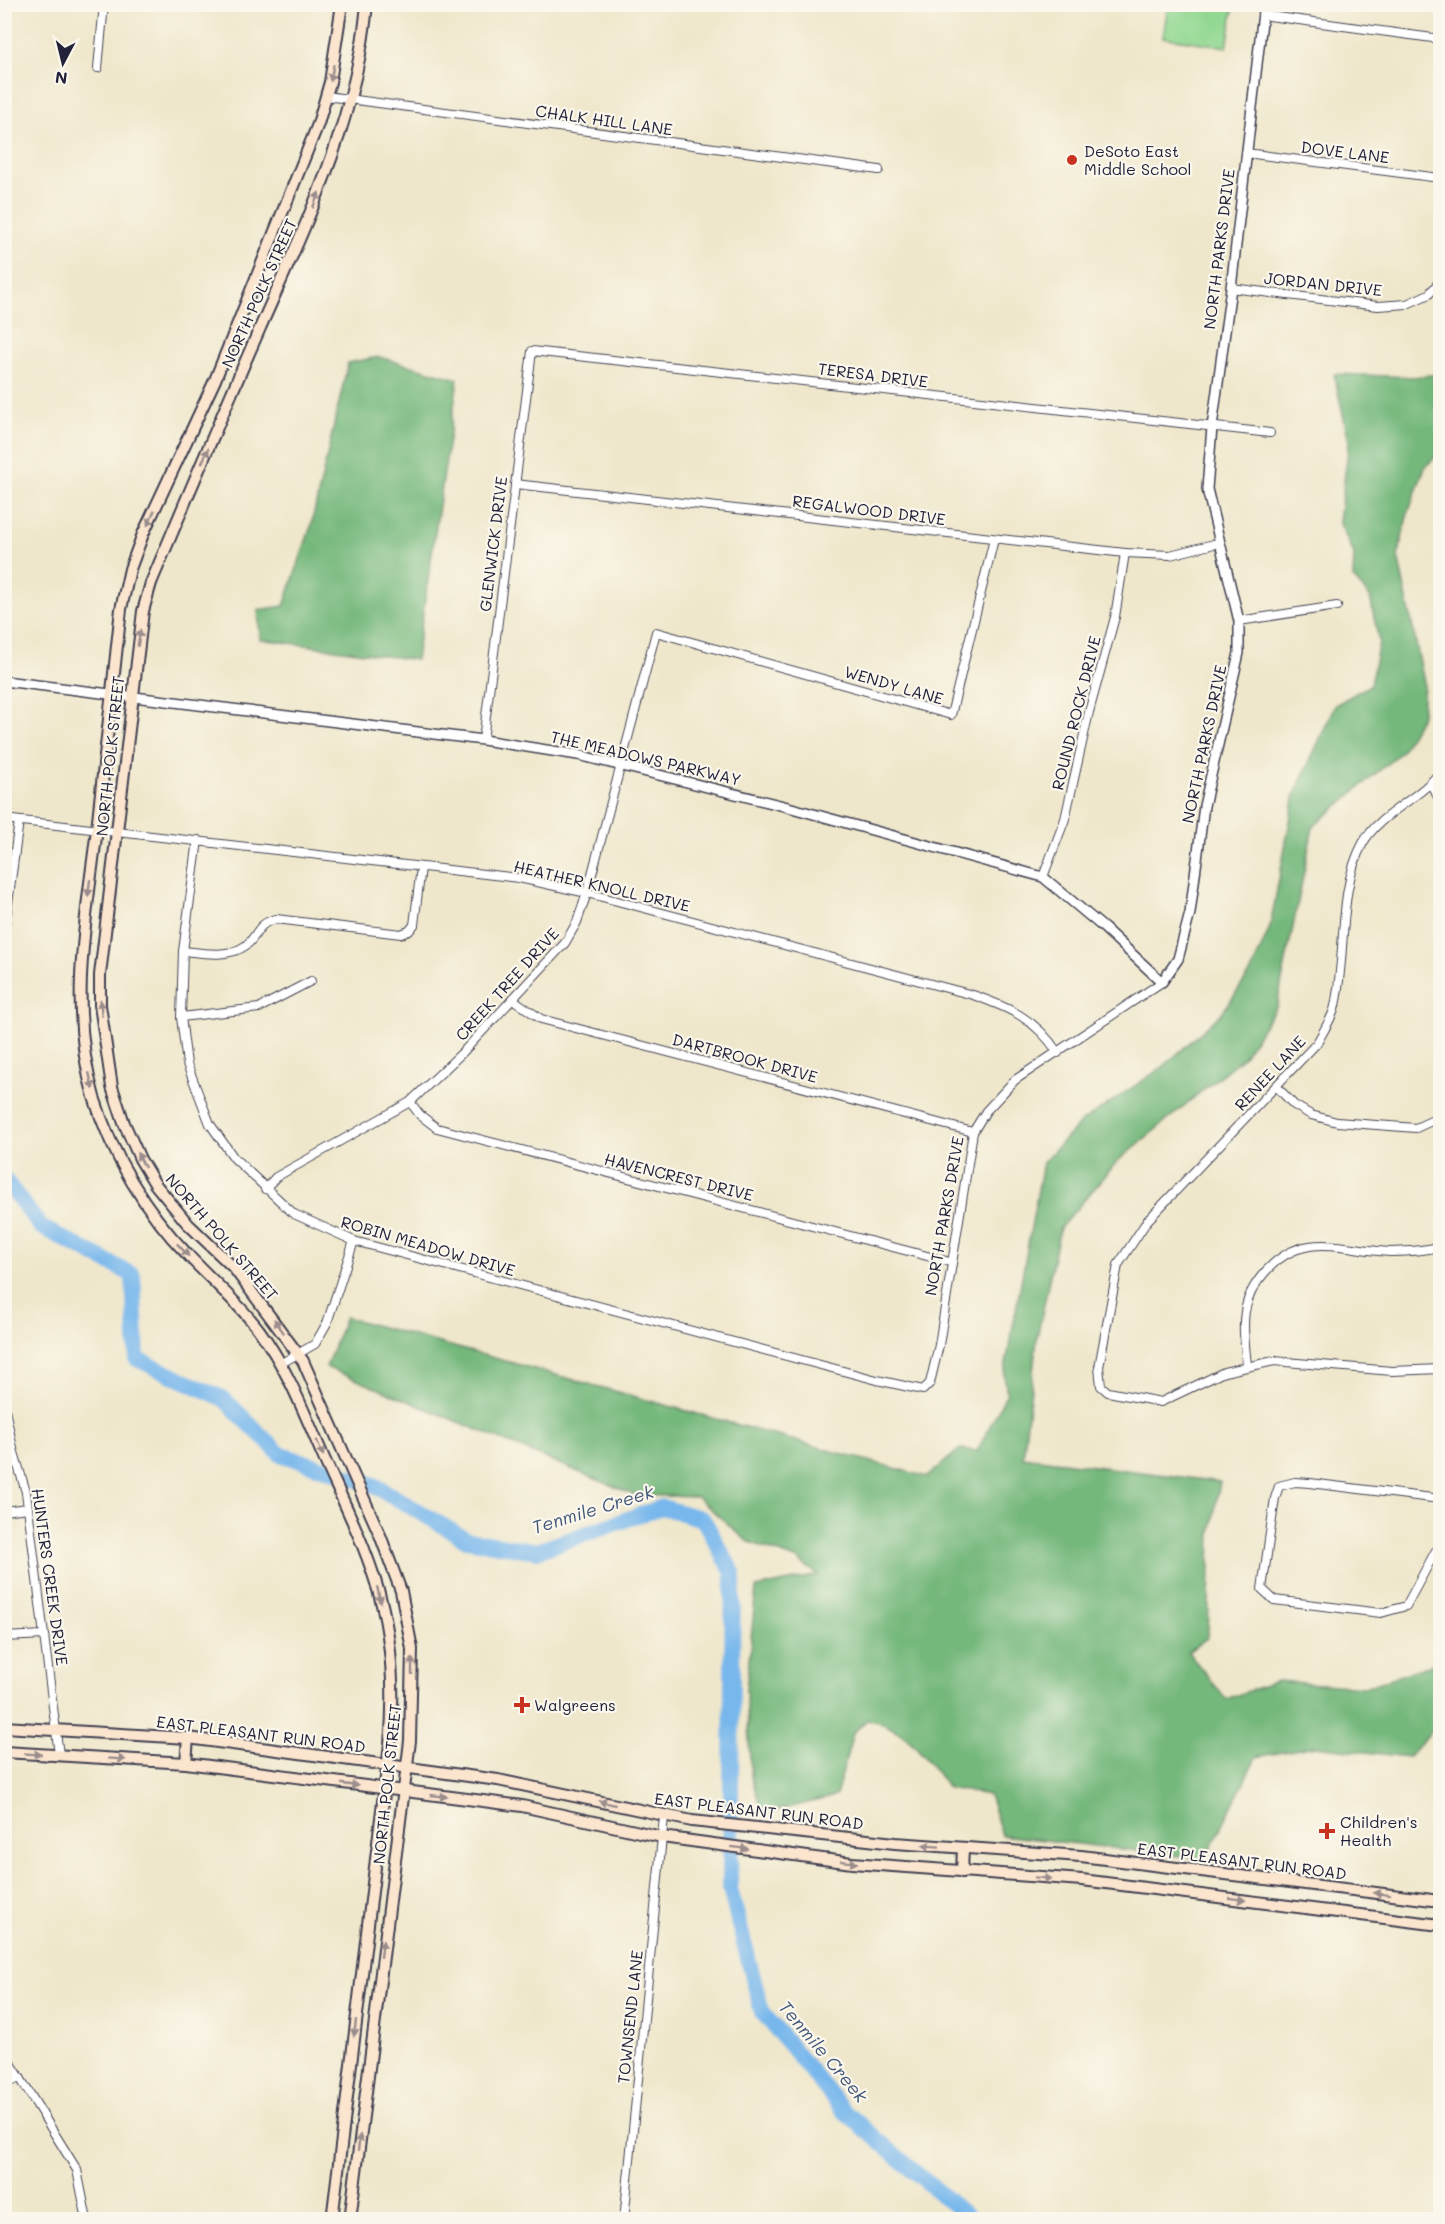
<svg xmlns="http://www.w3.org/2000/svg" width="1445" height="2224" font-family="Mali,sans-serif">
	<rect width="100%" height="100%" fill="#fbf7ec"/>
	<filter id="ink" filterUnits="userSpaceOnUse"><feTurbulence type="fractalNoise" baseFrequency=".0167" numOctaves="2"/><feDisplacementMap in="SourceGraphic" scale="12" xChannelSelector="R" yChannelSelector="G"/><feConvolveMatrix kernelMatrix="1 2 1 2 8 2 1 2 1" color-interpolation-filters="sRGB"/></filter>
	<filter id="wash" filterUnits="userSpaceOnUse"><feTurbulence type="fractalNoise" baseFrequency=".008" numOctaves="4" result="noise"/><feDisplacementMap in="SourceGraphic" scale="24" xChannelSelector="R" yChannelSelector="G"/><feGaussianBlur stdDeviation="1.35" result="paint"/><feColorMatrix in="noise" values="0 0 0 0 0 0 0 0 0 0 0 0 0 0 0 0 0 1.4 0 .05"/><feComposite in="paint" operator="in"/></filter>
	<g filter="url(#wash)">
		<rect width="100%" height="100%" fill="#efe7cb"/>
		<polygon fill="#92d892" stroke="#5a7d66" stroke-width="1.5" points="1168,5 1234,5 1227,47 1163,37"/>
		<g fill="#75b87c" stroke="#4c6d5c" stroke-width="1.5">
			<polygon points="379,357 458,379 416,660 260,639 258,610 284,606 311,526 348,363"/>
			<path d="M 1334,374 L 1413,377 L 1440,374 L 1440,453 L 1425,467 L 1407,516 L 1398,556 L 1424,682 L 1422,715 L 1401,752 L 1313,827 L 1277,1006 L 1244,1056 L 1119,1160 L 1060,1228 L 1037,1338 L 1023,1457 L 1220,1482 L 1211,1533 L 1208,1637 L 1188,1652 L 1226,1699 L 1277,1681 L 1365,1687 L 1440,1662 L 1440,1722 L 1408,1757 L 1315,1746 L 1256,1757 L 1206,1859 L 1002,1835 L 989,1795 L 948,1788 C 926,1759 906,1725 867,1720 L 853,1733 L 836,1796 L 763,1814 L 751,1776 L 746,1690 L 756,1588 L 818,1575 L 796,1559 L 747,1541 L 697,1497 L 634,1495 L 326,1367 L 345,1317 L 927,1477 L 960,1449 L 977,1451 L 1007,1393 L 1004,1375 L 1043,1162 L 1080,1123 L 1164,1066 L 1221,1014 L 1251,972 L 1270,927 L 1295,794 L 1335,705 L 1370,685 L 1379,642 L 1370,597 L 1353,578 L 1354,554 L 1339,522 L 1349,441 Z"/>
		</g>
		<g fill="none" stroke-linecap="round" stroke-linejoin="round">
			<polyline stroke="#78b7ec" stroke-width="16" points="4,1179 41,1227 133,1275 137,1359 224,1399 280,1454 374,1485 467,1540 537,1551 662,1507 703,1519 733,1573 730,1889 762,2012 843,2110 971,2220"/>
		</g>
	</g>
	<g filter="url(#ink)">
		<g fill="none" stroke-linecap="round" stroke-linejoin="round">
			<g stroke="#414051" stroke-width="10">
				<g id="minor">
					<polyline points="1262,15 1440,39"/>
					<polyline points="98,68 104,4"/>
					<polyline points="326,96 879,170"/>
					<polyline points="1246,153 1440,178"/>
					<polyline points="1231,288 1378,306 1407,304 1429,294 1440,281"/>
					<polyline points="515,484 1125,553 1170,555 1218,543"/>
					<polyline points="1239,621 1337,606"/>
					<polyline points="483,740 532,351 1270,433"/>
					<path d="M 1440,772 C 1419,800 1381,812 1363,843 C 1337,890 1347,959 1334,1010 C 1330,1021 1323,1032 1317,1043 L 1147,1221 L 1118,1265 L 1099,1367 L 1101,1386 L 1108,1392 L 1161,1402 L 1224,1372 L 1274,1361 L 1392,1371 L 1440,1369"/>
					<polyline points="1431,785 1440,800"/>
					<path d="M 4,819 L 519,878 L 587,893 L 973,995 C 1010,1008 1036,1019 1058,1053"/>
					<polyline points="198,840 183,951 181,1017 187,1064 210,1124 234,1158 294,1214 354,1241 877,1380 923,1390 930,1383 939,1345 973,1132 986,1111 1015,1080 1162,982"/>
					<polyline points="1043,877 1065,819 1089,712 1115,617 1125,553"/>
					<polyline points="4,933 19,821"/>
					<path d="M 183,951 C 202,953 228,958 245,946 C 259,936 255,924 276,919 L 401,934 L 409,931 L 414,925 L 421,867"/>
					<polyline points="514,1000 541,1019 973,1132"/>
					<polyline points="181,1017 259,1008 311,981"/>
					<polyline points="1276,1086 1294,1105 1311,1115 1337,1122 1416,1128 1440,1117"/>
					<polyline points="410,1102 420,1115 437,1128 950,1262"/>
					<polyline points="265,1189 276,1177 410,1102 463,1052 565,943 577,922 587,893 656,632 951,715 994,539"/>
					<polyline points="280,1364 315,1344 327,1323 354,1241"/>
					<path d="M 1247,1365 C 1243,1327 1238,1301 1266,1271 C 1304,1229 1342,1250 1390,1252 C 1406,1252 1425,1250 1440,1247"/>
					<polyline points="4,1404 13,1449 26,1492 59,1755"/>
					<polyline points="1440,1499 1310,1483 1295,1482 1279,1486 1275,1498 1262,1589 1274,1600 1381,1613 1406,1606 1440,1543"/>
					<polyline points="4,1511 28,1508"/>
					<polyline points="4,1637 45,1635"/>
					<polyline points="4,2052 77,2170 87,2220"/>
					<polyline points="4,2086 20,2077"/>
					<polyline points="624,2220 664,1817"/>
				</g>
			</g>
			<g stroke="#414051" stroke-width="12">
				<polyline id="tertiary" points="4,681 483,740 578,755 788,807 1043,877 1104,928 1162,982 1178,959 1190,913 1204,806 1239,653 1239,621 1207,489 1212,427 1231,288 1264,4"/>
			</g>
			<g stroke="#414051" stroke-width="14">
				<g id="secondary">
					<polyline points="4,1727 188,1738 498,1780 692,1821 895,1843 1081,1856 1440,1901"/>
					<polyline points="4,1752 186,1763 522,1806 662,1837 852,1863 1082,1880 1440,1925"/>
					<polyline points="186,1763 188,1738"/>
					<polyline points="962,1872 963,1848"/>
					<path d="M 332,2220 L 390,1744 C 395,1690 392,1632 375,1580 C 362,1538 341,1497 323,1456 C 304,1412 287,1368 259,1330 C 238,1302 211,1280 187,1254 C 145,1211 112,1155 94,1097 C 68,1009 86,918 97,829 C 105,756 113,682 121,609 L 130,569 L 143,534 L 215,380 L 318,124 L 330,82 L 342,4"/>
					<path d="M 350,2220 L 410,1741 L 412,1649 L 401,1591 L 380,1535 L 303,1361 L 234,1268 L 188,1224 L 155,1184 L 140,1159 L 124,1123 L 112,1087 L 100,1005 L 100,975 L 143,611 L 151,583 C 187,498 223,412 260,328 C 306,224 357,119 367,4"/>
				</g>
			</g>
			<use href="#minor" stroke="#fff" stroke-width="8"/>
			<use href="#tertiary" stroke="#fff" stroke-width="9"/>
			<use href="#secondary" stroke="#fce5cf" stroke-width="10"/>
		</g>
		<defs><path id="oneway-solid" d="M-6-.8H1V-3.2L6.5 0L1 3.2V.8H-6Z" transform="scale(1.5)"/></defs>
		<g fill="#9a8d8c">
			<use href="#oneway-solid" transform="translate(332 73) rotate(101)"/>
			<use href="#oneway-solid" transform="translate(316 200) rotate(-69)"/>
			<use href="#oneway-solid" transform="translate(205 456) rotate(-67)"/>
			<use href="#oneway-solid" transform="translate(151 518) rotate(115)"/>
			<use href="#oneway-solid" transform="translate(139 638) rotate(-81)"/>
			<use href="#oneway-solid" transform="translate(89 888) rotate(97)"/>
			<use href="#oneway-solid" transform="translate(101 1008) rotate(-95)"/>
			<use href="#oneway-solid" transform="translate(91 1081) rotate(77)"/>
			<use href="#oneway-solid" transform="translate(141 1160) rotate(-118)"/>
			<use href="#oneway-solid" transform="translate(183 1250) rotate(47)"/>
			<use href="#oneway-solid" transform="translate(279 1326) rotate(-125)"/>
			<use href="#oneway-solid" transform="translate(320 1448) rotate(67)"/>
			<use href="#oneway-solid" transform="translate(379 1595) rotate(77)"/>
			<use href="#oneway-solid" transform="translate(412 1666) rotate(-90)"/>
			<use href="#oneway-solid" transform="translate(33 1754) rotate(3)"/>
			<use href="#oneway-solid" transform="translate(117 1759) rotate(4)"/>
			<use href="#oneway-solid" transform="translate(350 1785) rotate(8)"/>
			<use href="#oneway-solid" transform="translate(439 1796) rotate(6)"/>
			<use href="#oneway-solid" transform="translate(607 1803) rotate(-166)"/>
			<use href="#oneway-solid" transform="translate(931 1846) rotate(-176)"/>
			<use href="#oneway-solid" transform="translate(740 1848) rotate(7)"/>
			<use href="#oneway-solid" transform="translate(849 1862) rotate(7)"/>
			<use href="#oneway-solid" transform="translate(1043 1878) rotate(4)"/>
			<use href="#oneway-solid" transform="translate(1382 1894) rotate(-173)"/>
			<use href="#oneway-solid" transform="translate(1237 1899) rotate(7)"/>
			<use href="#oneway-solid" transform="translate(382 1949) rotate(-83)"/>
			<use href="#oneway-solid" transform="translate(355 2028) rotate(97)"/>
			<use href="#oneway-solid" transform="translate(359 2143) rotate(-83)"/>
		</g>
	</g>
	<g fill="#c8321e" stroke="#fbf7ec" stroke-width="2">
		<circle cx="1072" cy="160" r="6"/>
		<path d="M519 1696h6v6h6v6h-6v6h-6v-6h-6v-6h6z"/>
		<path d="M1324 1822h6v6h6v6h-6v6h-6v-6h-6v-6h6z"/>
	</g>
	<g text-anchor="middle" stroke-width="4.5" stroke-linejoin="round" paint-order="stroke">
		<g font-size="16" fill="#22223b" stroke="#fbf7ec">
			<text transform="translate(604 120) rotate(8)" y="6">CHALK HILL LANE</text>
			<text transform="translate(1345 152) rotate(7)" y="6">DOVE LANE</text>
			<text transform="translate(1219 249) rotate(-83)" y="6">NORTH PARKS DRIVE</text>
			<text transform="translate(1323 284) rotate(6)" y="6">JORDAN DRIVE</text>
			<text transform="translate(259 293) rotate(-66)" y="6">NORTH POLK STREET</text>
			<text transform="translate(873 375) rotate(7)" y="6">TERESA DRIVE</text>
			<text transform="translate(869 510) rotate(7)" y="6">REGALWOOD DRIVE</text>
			<text transform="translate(493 544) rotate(-83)" y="6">GLENWICK DRIVE</text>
			<text transform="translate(894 685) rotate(16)" y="6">WENDY LANE</text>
			<text transform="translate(1076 713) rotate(-76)" y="6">ROUND ROCK DRIVE</text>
			<text transform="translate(1204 744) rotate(-78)" y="6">NORTH PARKS DRIVE</text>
			<text transform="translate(110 756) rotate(-84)" y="6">NORTH POLK STREET</text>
			<text transform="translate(646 758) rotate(13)" y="6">THE MEADOWS PARKWAY</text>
			<text transform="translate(602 886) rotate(13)" y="6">HEATHER KNOLL DRIVE</text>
			<text transform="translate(507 984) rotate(-48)" y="6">CREEK TREE DRIVE</text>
			<text transform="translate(745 1058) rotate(15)" y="6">DARTBROOK DRIVE</text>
			<text transform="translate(1270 1073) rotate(-47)" y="6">RENEE LANE</text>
			<text transform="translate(679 1177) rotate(14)" y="6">HAVENCREST DRIVE</text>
			<text transform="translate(944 1216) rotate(-80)" y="6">NORTH PARKS DRIVE</text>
			<text transform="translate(222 1237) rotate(49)" y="6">NORTH POLK STREET</text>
			<text transform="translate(428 1246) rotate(16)" y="6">ROBIN MEADOW DRIVE</text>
			<text transform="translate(50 1577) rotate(82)" y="6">HUNTERS CREEK DRIVE</text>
			<text transform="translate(261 1734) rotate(7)" y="6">EAST PLEASANT RUN ROAD</text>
			<text transform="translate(387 1784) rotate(-84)" y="6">NORTH POLK STREET</text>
			<text transform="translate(759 1811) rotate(7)" y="6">EAST PLEASANT RUN ROAD</text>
			<text transform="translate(1242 1861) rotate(7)" y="6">EAST PLEASANT RUN ROAD</text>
			<text transform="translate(630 2017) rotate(-84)" y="6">TOWNSEND LANE</text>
		</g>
		<g font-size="16" fill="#22223b" stroke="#fbf7ec" text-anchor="start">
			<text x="1084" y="157">DeSoto East<tspan x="1084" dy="18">Middle School</tspan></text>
			<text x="534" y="1711">Walgreens</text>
			<text x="1340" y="1828">Children's<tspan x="1340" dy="18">Health</tspan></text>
		</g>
		<g font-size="18" font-style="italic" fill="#405679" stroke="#fbf7ec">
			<text transform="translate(593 1510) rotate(-17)" y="6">Tenmile Creek</text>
			<text transform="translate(823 2052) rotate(50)" y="6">Tenmile Creek</text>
		</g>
	</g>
	<rect width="1445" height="2224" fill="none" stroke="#fbf7ec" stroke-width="24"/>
	<g transform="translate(63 63) rotate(187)" stroke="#fbf7ec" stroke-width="4.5" paint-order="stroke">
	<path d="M0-4.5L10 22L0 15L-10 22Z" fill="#22223b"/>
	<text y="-9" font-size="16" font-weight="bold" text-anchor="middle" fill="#22223b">N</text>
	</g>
</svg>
